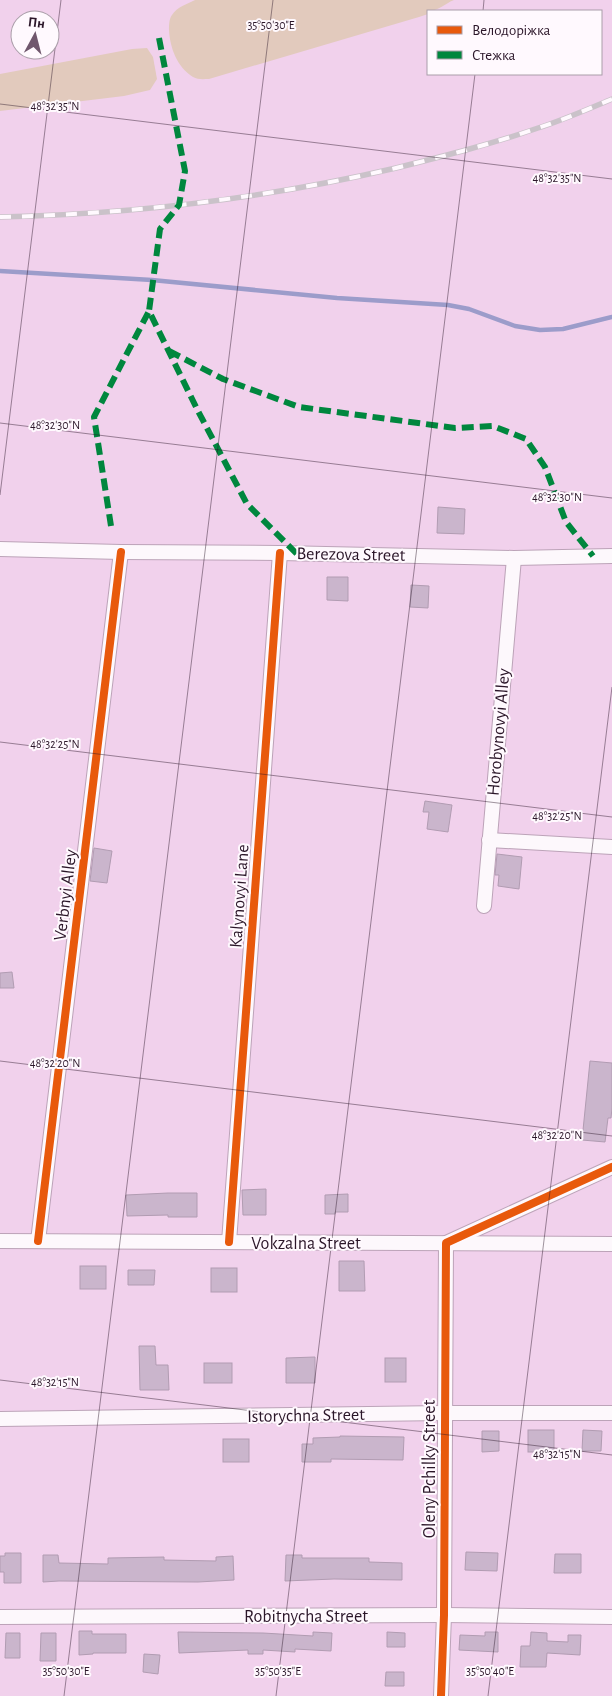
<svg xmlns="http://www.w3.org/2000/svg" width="612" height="1696" font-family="'Alegreya Sans',sans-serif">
	<rect width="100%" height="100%" fill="#f1d1ec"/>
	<g fill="#e2cabd">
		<path d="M 195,0 L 454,0 C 444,4 439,11 428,11 L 428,14 L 419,17 L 209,79 C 204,79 198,80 193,77 C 177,67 170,48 169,30 C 169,25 169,19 172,15 C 177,7 187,4 195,0 Z"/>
		<polygon points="147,48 153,57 157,79 150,90 124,96 0,111 0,74 132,49"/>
	</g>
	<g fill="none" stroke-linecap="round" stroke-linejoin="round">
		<polyline stroke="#9c9cca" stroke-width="4.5" points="0,271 152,280 337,298 448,305 469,309 515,326 540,330 563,329 612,317"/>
	</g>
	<g fill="#cab5cc" stroke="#b19cb2">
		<polygon points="438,507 465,509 464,534 437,533"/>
		<polygon points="327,577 348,577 348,601 327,600"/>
		<polygon points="411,585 429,586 428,608 410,607"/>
		<polygon points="425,801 452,805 448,832 427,829 429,812 423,812"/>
		<polygon points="94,848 112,851 107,883 90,881"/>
		<polygon points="497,854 522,857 519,889 498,886 499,875 495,875"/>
		<polygon points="12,972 14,988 0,988 0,973"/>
		<polygon points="590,1061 612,1063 612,1108 611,1118 608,1118 605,1142 582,1140"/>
		<polygon points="266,1189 266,1215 243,1215 242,1190"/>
		<polygon points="168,1193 197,1193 197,1217 168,1217 168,1215 127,1216 126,1195"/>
		<polygon points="348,1194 348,1212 335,1212 335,1214 325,1214 325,1195"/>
		<polygon points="339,1261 364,1261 365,1291 339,1291"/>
		<rect x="80" y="1266" width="26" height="23"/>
		<rect x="211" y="1268" width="26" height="24"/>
		<polygon points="128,1270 155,1270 154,1285 128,1285"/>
		<polygon points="139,1346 155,1346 156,1365 168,1365 169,1390 140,1390"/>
		<polygon points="315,1357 315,1383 286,1383 286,1358"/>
		<rect x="385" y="1358" width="21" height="24"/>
		<rect x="204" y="1363" width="28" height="20"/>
		<rect x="528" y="1430" width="26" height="22"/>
		<polygon points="583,1430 602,1431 601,1451 582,1451"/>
		<polygon points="482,1431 499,1431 499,1451 482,1452"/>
		<polygon points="340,1436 404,1437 403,1460 331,1459 331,1462 302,1462 302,1444 313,1444 313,1438 340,1437"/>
		<rect x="223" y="1439" width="26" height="23"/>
		<polygon points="466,1552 498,1553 497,1571 465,1570"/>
		<polygon points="5,1553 21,1553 21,1583 4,1583 4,1572 0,1572 0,1556 5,1556"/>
		<polygon points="555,1554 581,1554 581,1573 554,1573"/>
		<polygon points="43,1555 58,1555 59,1563 108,1564 108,1558 164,1557 164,1560 216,1561 216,1557 233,1556 234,1580 198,1582 59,1581 43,1582"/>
		<polygon points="286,1555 302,1555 302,1558 369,1558 369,1562 402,1563 402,1580 334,1579 285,1581"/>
		<polygon points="79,1631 92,1631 92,1634 126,1634 126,1653 93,1653 93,1654 79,1655"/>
		<polygon points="178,1632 263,1633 313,1636 313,1632 332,1633 331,1651 295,1649 295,1652 263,1650 263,1654 248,1654 248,1650 179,1653"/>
		<polygon points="387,1632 405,1633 405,1647 387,1647"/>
		<polygon points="485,1632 498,1632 498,1652 459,1650 460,1635 485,1636"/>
		<polygon points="531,1632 547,1633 547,1641 568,1642 568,1635 581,1635 580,1655 547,1653 546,1667 520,1667 521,1646 530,1646"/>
		<polygon points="6,1633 20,1633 20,1658 5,1658"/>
		<polygon points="41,1633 56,1633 56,1661 40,1661"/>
		<polygon points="144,1654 160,1655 158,1674 143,1672"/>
		<polygon points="386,1672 404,1672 404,1686 385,1686"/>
	</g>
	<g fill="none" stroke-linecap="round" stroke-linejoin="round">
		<g stroke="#bca3b8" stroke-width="16">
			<g id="street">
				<polyline points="0,549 121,552 280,553 514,558 612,556"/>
				<polyline points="489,840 612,847"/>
				<polyline points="484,906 514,558"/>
				<polyline points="0,1241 612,1244"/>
				<polyline points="38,1241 121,552"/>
				<polyline points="229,1242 280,553"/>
				<polyline points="0,1419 445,1413 612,1413"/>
				<polyline points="0,1617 444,1615 612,1617"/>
				<polyline points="441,1696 444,1615 446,1243 612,1167"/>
			</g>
		</g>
		<use href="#street" stroke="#fdf8fc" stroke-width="14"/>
		<g stroke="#cac2c9" stroke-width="5.5">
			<path id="rail" d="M 0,217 C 133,214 267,198 396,168 C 444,156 492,144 538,128 C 563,120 588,109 612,99"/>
		</g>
		<use href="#rail" stroke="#fff9fe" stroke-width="4" stroke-dasharray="11" stroke-linecap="butt"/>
		<g stroke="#00873e" stroke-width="6" stroke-dasharray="12 6" stroke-linecap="butt">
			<polyline points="159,38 185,171 179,205 160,229 149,311 198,411 247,504 297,554"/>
			<polyline points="169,351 223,379 299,407 455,428 493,426 526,439 545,467 566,522 593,556"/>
			<polyline points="111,526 94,417 149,311"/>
		</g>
		<g stroke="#fff9fe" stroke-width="11">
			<g id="cycleway">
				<polyline points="38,1241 121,552"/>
				<polyline points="229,1242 280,553"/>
				<polyline points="441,1696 444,1615 446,1243 612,1167"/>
			</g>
		</g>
		<use href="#cycleway" stroke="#e8590c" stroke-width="8"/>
	</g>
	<path fill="none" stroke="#2b1629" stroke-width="1" stroke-opacity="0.45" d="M 483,11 L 484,0M 0,104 L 612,179M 0,423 L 612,498M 0,495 L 61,0M 0,742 L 612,817M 0,1061 L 612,1136M 0,1380 L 612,1455M 64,1696 L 273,0M 276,1696 L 475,74M 488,1696 L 612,687"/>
	<g text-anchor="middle" stroke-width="4" stroke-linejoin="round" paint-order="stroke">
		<g font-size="18" fill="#2b1629" stroke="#fff9fe">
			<text transform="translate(351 554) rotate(1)" y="6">Berezova Street</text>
			<text transform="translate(498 732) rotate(-85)" y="6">Horobynovyi Alley</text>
			<text transform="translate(65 895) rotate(-83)" y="6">Verbnyi Alley</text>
			<text transform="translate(239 896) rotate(-86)" y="6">Kalynovyi Lane</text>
			<text x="306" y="1249">Vokzalna Street</text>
			<text transform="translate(306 1415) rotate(-1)" y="6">Istorychna Street</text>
			<text transform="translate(429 1469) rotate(-90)" y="6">Oleny Pchilky Street</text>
			<text x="306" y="1622">Robitnycha Street</text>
		</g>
	</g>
	<g font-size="12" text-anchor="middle" fill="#2b1629" stroke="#fff9fe" stroke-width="4" stroke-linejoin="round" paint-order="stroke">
		<text x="271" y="29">35°50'30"E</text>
		<text x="55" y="110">48°32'35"N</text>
		<text x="557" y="182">48°32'35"N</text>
		<text x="55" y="429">48°32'30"N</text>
		<text x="557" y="501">48°32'30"N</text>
		<text x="55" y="748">48°32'25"N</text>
		<text x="557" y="820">48°32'25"N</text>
		<text x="55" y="1067">48°32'20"N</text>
		<text x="557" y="1139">48°32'20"N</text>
		<text x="55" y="1386">48°32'15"N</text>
		<text x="557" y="1458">48°32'15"N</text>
		<text x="66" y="1675">35°50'30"E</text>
		<text x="278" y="1675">35°50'35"E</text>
		<text x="490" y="1675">35°50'40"E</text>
	</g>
	<rect x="427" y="10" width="175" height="65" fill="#fff9fe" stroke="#aa9ea9"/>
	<rect x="437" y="26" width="25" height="8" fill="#e8590c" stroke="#aa9ea9"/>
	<text x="472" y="35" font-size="15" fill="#2b1629">Велодоріжка</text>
	<rect x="437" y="51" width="25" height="8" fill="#00873e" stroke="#aa9ea9"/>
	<text x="472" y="60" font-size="15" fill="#2b1629">Стежка</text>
	<g transform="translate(35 35) rotate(7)"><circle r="24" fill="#fff9fe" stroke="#aa9ea9"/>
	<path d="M0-4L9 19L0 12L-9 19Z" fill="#70576d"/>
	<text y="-8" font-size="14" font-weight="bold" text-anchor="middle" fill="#2b1629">Пн</text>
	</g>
</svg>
